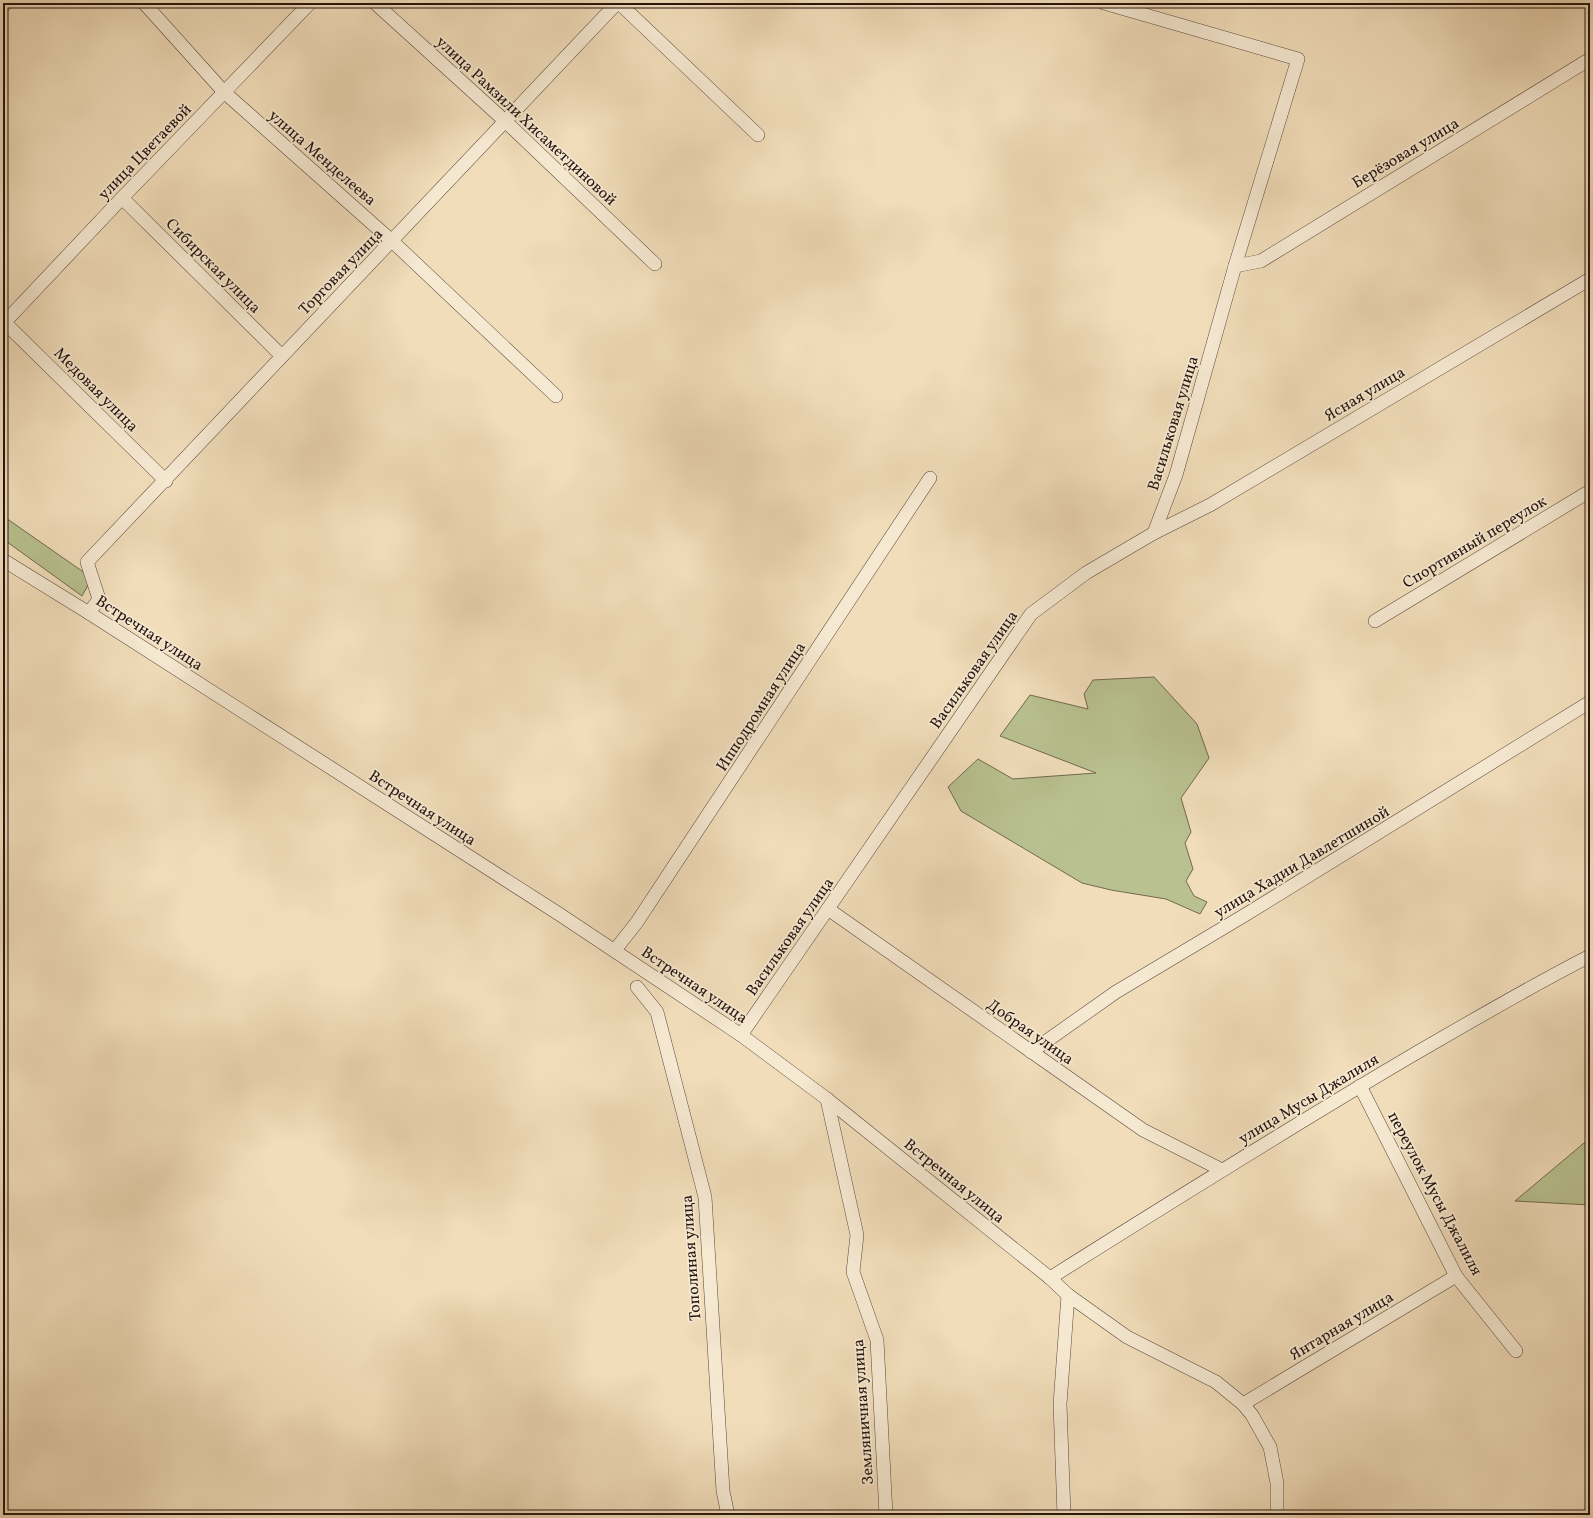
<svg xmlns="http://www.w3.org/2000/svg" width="1593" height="1518" font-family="Vollkorn,serif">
	<rect width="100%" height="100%" fill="#f1ddba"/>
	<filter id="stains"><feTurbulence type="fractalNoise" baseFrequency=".005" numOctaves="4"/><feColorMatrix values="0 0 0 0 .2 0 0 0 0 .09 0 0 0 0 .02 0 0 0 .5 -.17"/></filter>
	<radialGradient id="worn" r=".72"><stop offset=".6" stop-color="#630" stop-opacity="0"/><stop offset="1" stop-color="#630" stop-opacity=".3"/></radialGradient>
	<g fill="#b9c190" stroke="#706a4f">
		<polygon points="3,516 92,578 82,596 3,539"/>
		<polygon points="1154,677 1197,724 1209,758 1181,798 1191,832 1185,843 1193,869 1186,881 1194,896 1207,902 1200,914 1166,899 1111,890 1082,883 961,811 948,787 978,759 1013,779 1096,773 1000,736 1030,695 1088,709 1084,694 1093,680"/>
		<polygon points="1590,1138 1590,1205 1515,1201"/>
	</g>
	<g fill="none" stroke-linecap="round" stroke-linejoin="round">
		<g stroke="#594639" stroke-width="14">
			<g id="minor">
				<polyline points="144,3 224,92 392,241 556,396"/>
				<polyline points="375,3 505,121 655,264"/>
				<polyline points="619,3 758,135"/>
				<polyline points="1104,3 1298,59 1235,266 1176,475 1154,533"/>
				<polyline points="3,6 6,3"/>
				<polyline points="122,198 282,356"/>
				<polyline points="1235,266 1261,261 1590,59"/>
				<polyline points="4,322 166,481"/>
				<polyline points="3,324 122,198 310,3"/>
				<polyline points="3,560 89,613 559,914 741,1035 827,1099 1050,1278 1068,1295 1127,1337 1216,1382 1243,1404 1252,1415 1270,1447 1277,1483 1277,1515"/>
				<polyline points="89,613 99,599 87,562 617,3"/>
				<polyline points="1375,621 1590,491"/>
				<polyline points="828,909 1143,1130 1222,1170"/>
				<polyline points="615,950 637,922 930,478"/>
				<polyline points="637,987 657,1012 705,1197 723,1491 728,1515"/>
				<polyline points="741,1035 1031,614 1086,573 1154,533 1210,505 1590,279"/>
				<polyline points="1031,1052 1116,992 1245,915 1590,702"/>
				<polyline points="1360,1086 1456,1276 1516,1351"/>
				<polyline points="827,1099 857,1235 853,1272 877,1340 886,1515"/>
				<path d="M 1050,1278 C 1169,1203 1289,1128 1411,1056 C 1470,1022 1529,987 1590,956"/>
				<polyline points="1243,1404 1456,1276"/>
				<polyline points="1064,1515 1060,1404 1068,1295"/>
			</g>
		</g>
		<use href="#minor" stroke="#f6e9d2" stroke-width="13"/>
	</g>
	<g text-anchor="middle" stroke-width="3.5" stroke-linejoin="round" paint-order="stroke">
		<g font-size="16" fill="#26140e" stroke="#f6e9d2">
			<text transform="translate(527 120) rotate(43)" y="6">улица Рамзили Хисаметдиновой</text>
			<text transform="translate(144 151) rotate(-46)" y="6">улица Цветаевой</text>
			<text transform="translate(1405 152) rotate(-31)" y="6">Берёзовая улица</text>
			<text transform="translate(323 157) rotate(41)" y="6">улица Менделеева</text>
			<text transform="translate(214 265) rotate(45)" y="6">Сибирская улица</text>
			<text transform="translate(340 271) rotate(-46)" y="6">Торговая улица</text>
			<text transform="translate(97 389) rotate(45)" y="6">Медовая улица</text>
			<text transform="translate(1364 393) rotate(-31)" y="6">Ясная улица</text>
			<text transform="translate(1172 423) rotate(-73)" y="6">Васильковая улица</text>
			<text transform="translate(1474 541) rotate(-31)" y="6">Спортивный переулок</text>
			<text transform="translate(150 632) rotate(33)" y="6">Встречная улица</text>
			<text transform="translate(973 669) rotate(-55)" y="6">Васильковая улица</text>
			<text transform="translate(760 706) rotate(-57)" y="6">Ипподромная улица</text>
			<text transform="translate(423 807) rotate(33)" y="6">Встречная улица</text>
			<text transform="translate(1301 861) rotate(-31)" y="6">улица Хадии Давлетшиной</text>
			<text transform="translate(789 936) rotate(-55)" y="6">Васильковая улица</text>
			<text transform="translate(695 984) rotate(34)" y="6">Встречная улица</text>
			<text transform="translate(1031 1031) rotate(35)" y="6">Добрая улица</text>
			<text transform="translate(1308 1098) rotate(-31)" y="6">улица Мусы Джалиля</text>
			<text transform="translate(955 1180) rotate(39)" y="6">Встречная улица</text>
			<text transform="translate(1436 1193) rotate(62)" y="6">переулок Мусы Джалиля</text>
			<text transform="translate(690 1258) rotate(-94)" y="6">Тополиная улица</text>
			<text transform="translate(1341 1325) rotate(-31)" y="6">Янтарная улица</text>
			<text transform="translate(862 1412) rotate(-94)" y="6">Земляничная улица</text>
		</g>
	</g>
	<rect width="1593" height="1518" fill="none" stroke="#f1ddba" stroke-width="16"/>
	<rect x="4" y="4" width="1585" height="1510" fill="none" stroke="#26140e" stroke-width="2"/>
	<rect x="8" y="8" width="1577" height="1502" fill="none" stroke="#26140e"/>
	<rect width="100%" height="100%" filter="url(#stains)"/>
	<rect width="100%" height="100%" fill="url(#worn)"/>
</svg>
